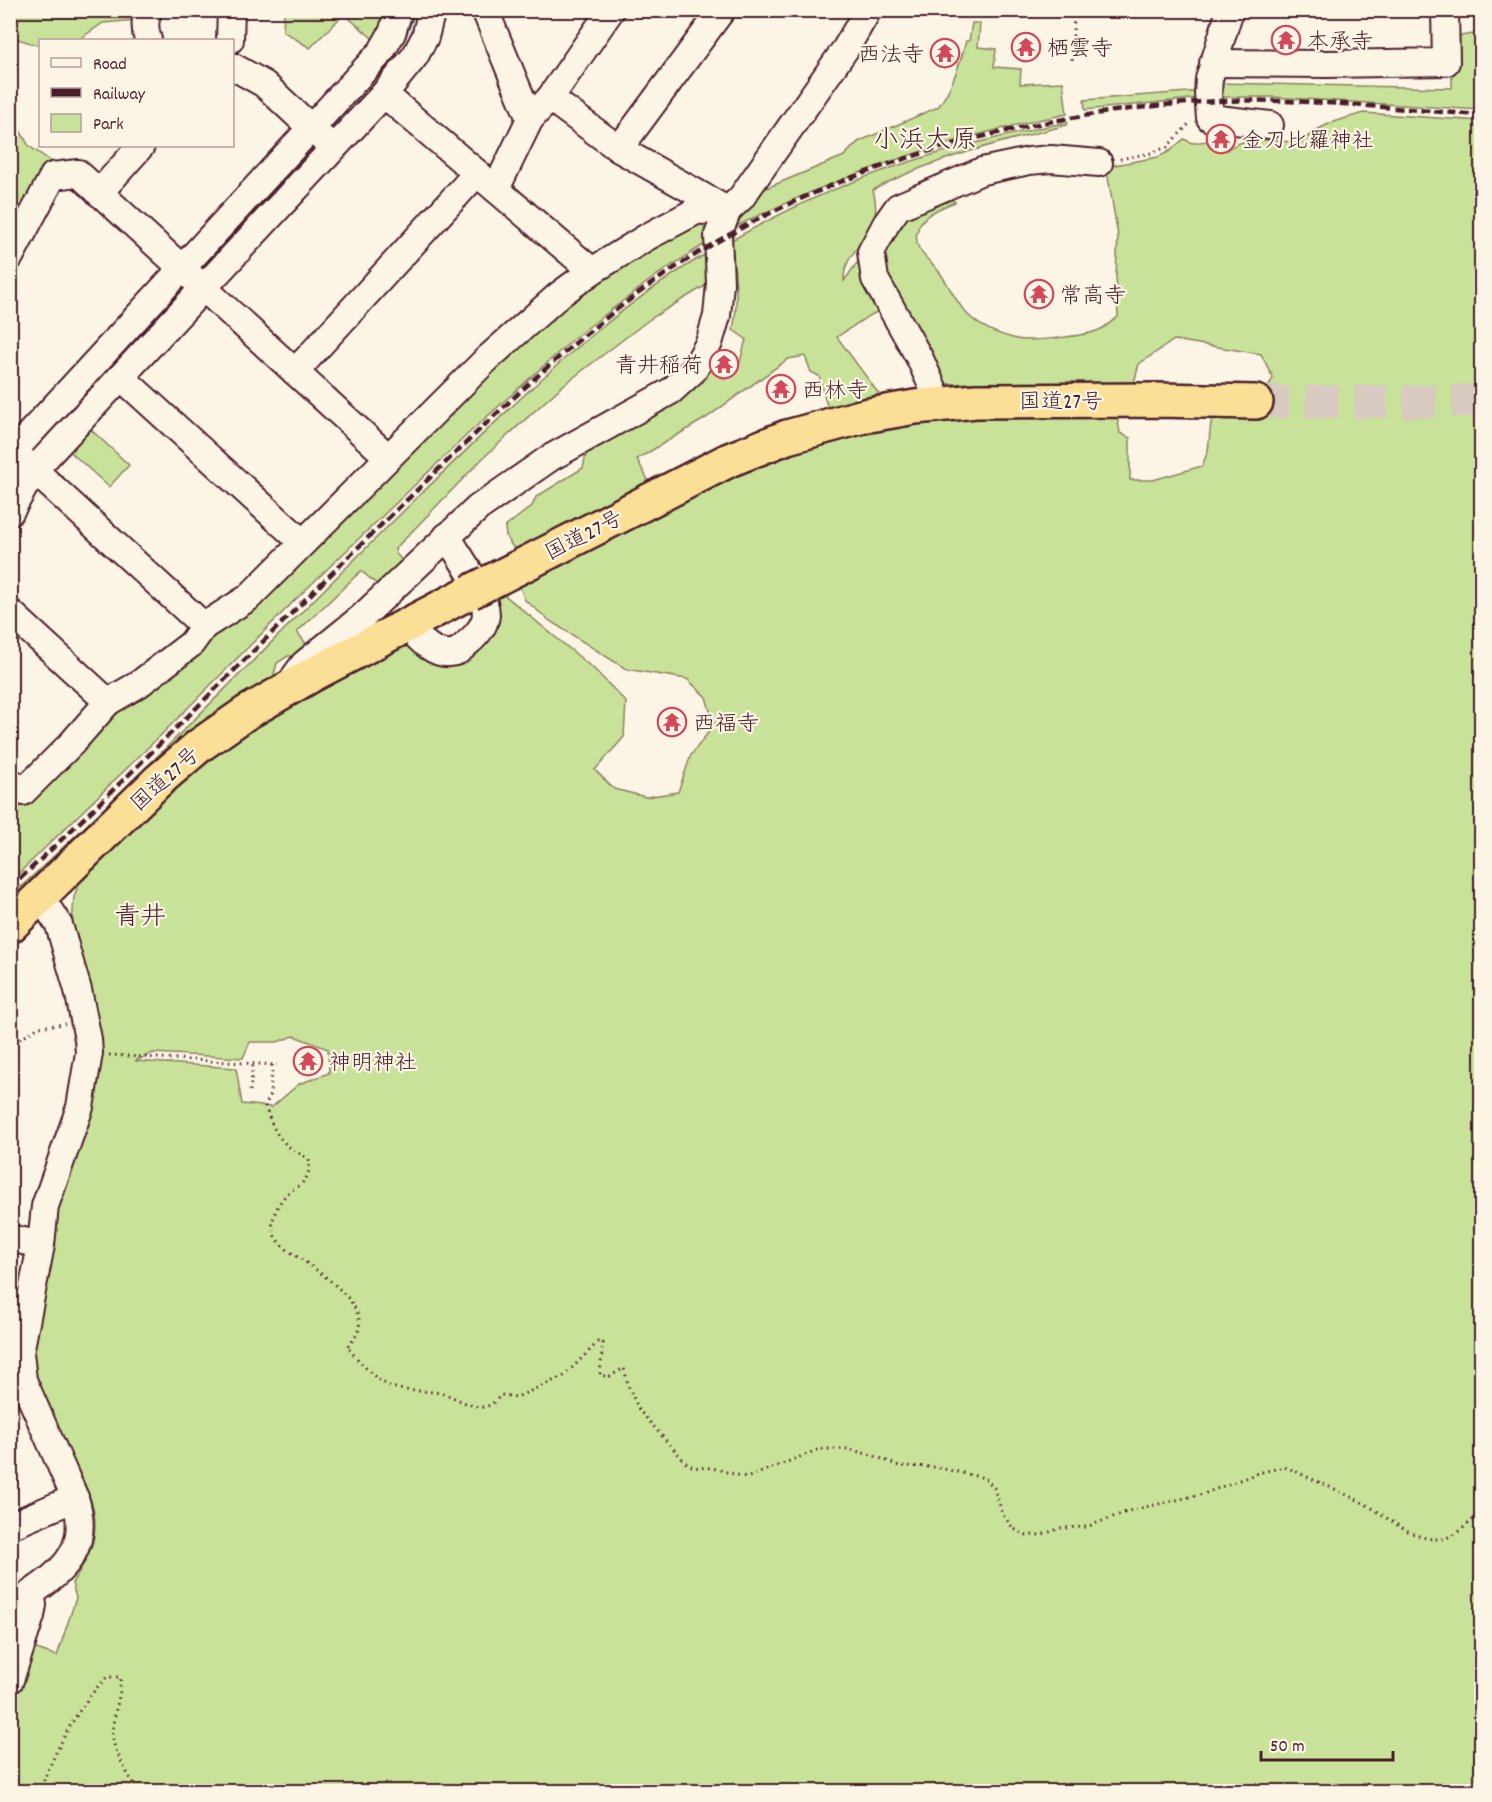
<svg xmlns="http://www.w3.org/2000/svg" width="1492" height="1802" font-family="Dekko,'Klee One',sans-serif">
	<rect width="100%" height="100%" fill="#fcf5e5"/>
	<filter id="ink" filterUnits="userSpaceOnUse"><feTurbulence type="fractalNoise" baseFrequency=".0167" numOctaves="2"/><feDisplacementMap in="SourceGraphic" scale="12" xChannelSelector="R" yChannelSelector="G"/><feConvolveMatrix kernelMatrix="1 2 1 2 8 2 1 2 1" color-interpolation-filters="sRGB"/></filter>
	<g filter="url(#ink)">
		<g fill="#c9e299" stroke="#8a8062" stroke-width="1.5" fill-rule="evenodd">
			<polygon points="10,11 139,11 136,20 103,23 78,40 40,40 40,46 15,38 11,40"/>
			<polygon points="284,11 393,11 378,43 344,14 310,48 283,31"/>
			<path d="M 972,23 L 980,23 L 978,47 L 996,49 L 994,67 L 1021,69 L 1020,84 L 1063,82 L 1067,114 C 950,137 838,175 731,229 L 732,220 L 757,192 L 844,156 L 858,142 L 938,107 C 952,89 960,64 966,41 L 969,41 Z"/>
			<polygon points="1481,33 1481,110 1271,97 1215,97 1214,83 1452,88 1452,37"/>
			<polygon points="1201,91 1201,98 1085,110 1084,100"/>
			<path d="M 1364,113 L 1481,121 L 1481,1791 L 11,1792 L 11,1701 L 28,1646 L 57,1656 L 76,1598 L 72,1583 C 83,1566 94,1549 95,1528 C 97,1499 72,1459 60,1433 C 50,1413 41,1393 32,1373 L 30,1358 L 53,1217 L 87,1108 L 72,925 L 74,897 L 80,880 L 179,784 L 220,750 L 250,729 L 399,644 L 452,664 L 491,598 L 502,593 L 595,670 L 626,702 L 624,737 L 595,770 L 614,789 L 646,797 L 678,792 L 691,755 L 714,725 L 706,697 L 687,679 L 626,669 L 550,621 L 525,600 L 519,585 L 737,472 L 764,461 L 834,438 L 945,417 L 1117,416 L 1120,433 L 1130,438 L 1130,480 L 1153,480 L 1202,466 L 1208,451 L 1212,413 L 1265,393 L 1273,378 L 1261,354 L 1174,340 L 1139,364 L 1134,383 C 1071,384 1009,381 947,384 L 884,276 L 882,255 L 907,214 L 949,197 L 955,202 C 940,208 920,215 917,232 C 913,252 930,259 940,273 C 949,285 959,307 968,315 C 981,328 1000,335 1017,339 C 1031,342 1086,336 1099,330 C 1106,327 1112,321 1118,317 L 1116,275 L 1118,236 L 1107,171 L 1110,166 L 1158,157 L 1170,151 L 1184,139 L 1192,143 L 1207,141 L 1211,148 L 1227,150 C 1244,134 1279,141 1301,143 C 1319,124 1339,120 1364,113 ZM 294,1036 L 328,1049 L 329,1073 L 299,1084 L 272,1107 L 242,1104 L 236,1068 L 135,1061 L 153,1053 L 243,1058 L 250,1042 L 277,1042 Z"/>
			<polygon points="11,115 29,146 52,162 11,239"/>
			<path d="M 1068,122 L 1067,125 C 1005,141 929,159 873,190 C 887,238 843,244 844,281 L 864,253 L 885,308 L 867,317 L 837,337 L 884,401 L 829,413 L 819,376 L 811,372 L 805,356 L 788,359 L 706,418 L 637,459 L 651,486 L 517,554 L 506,536 L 505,527 L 532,506 L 536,497 L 583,468 L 588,445 L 708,367 L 724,379 L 740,362 L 746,339 L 733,330 C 740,296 734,274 732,240 C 768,220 805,201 843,186 C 915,156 992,138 1068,122 Z"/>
			<polygon points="701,220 708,237 708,242 657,275 578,335 469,433 295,600 162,734 11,881 11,818 23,802 113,709 561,300"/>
			<path d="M 711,251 L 713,281 L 650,319 L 561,387 L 483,458 L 395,549 L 396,554 L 403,561 L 378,585 L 361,571 L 297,632 L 307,645 L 301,656 L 288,656 L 277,663 L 272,682 L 11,910 L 11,896 C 152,767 284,627 421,494 C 511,407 602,314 711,251 Z"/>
			<polygon points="86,425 129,465 109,487 65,447"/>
		</g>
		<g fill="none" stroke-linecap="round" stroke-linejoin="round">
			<g stroke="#6d819b" stroke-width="5">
				<polyline points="399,45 404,37 414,10"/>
				<polyline points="325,132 345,110"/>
				<polyline points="250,213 317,141"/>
			</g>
			<polyline stroke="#d8cac0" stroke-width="33" stroke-dasharray="33 16" stroke-linecap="butt" points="1256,402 1482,401"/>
			<g stroke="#4a1f2b" stroke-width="30">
				<g id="minor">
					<polyline points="485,10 530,119"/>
					<polyline points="1230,10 1209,79 1208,93 1210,118 1270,125"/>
					<path d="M 148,40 C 145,31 144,19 149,10"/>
					<polyline points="230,40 231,10"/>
					<polyline points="1213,63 1327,64 1446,62 1445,10"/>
					<polyline points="232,66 264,84 323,139"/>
					<polyline points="384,94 592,271"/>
					<polyline points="550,98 619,149 727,210"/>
					<polyline points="619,149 722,10"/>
					<polyline points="496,189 530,119 550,98 611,10"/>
					<polyline points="99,193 141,146"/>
					<polyline points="10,257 53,176 78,173 388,457"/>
					<polyline points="295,372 477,173"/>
					<polyline points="121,377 302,542"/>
					<polyline points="940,404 920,359 875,279 871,252 886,224 898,207 982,171 1029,161 1051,159 1099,163"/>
					<polyline points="10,455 381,52 392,33 399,10"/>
					<polyline points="23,460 204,626"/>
					<polyline points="10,512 34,470 384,94 415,56 425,37 432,10"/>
					<polyline points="10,612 108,702"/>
					<path d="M 408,624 C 417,639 438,660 458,651 C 463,648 468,642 472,639 C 479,632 485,625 486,615 C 486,591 459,557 447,536"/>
					<polyline points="295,676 304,664 362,617 478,508 550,458 671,391 694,370 709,343 717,316 720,283 718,235 728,210 741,198 846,48 868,10"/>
					<polyline points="10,781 23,792 71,744 108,702 139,684 191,644 204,626 248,598 487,359 559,295 592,271 647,237 696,211 728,210"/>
					<polyline points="10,1238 41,1245"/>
					<polyline points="10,1526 75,1498"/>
					<path d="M 10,1680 L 31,1616 L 33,1605 L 31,1593 C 68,1569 90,1544 75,1498 L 23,1380 L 20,1353 L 41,1245 L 45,1206 L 80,1107 L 89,1053 L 88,1039 L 78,990 L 59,925 L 40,896"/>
				</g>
			</g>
			<g stroke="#4a1f2b" stroke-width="38">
				<g id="highway">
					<polyline points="488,583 729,460 787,437 864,416 915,407 976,401 1156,400 1256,402"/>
					<polyline points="10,926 158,781 200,745 246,713 310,676 470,592"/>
				</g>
			</g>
			<g stroke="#4a1f2b" stroke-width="3" stroke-dasharray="1.5 4.5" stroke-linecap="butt">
				<polyline points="1072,60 1074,10"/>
				<polyline points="1120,159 1151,153 1167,147 1191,122"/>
				<polyline points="10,1046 39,1027 65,1024"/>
				<polyline points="109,1055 277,1065"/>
				<path d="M 272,1065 L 270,1096 L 265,1106 C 276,1136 280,1144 309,1159 C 310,1167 309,1175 304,1181 C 300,1186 294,1188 289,1192 C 278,1202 269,1220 274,1234 C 278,1245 292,1253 301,1259 C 319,1272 364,1301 359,1328 C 358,1335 352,1341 347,1347 C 358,1359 370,1375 384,1383 C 404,1395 427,1388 447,1395 C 459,1399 470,1407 482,1407 C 491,1407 496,1400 501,1395 L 517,1397 L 564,1376 L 598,1342 L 603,1343 L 600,1375 L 609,1377 L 624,1368 L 629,1388 L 639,1410 L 687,1464 C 696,1469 702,1467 711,1468 C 724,1470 736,1476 749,1477 L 820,1449 L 847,1449 L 872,1455 L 899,1466 L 935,1467 L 985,1478 L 994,1488 L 1003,1515 L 1014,1529 L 1026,1535 L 1041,1535 L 1061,1528 L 1086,1527 L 1132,1510 L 1203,1494 L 1258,1473 L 1284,1467 L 1293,1470 C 1317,1482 1341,1491 1365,1504 C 1388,1516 1411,1541 1440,1539 C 1455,1538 1471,1521 1482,1511"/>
				<polyline points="250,1091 253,1064"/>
				<path d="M 39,1792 C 56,1750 75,1709 107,1677 L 120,1677 C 123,1697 110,1718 113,1739 C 114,1751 131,1779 137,1792"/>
			</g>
			<use href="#minor" stroke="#fcf5e5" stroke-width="26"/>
			<use href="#highway" stroke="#fbdf96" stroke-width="33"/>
			<path stroke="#4a1f2b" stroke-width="4.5" stroke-dasharray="9 4.5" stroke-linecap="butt" d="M 10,888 C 148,760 277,625 412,495 C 504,406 597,313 708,247 C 846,164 1015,119 1175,104 C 1276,94 1380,108 1482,115"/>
			<g stroke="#4a1f2b" stroke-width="38" stroke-linecap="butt">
				<polyline id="highway-bridge" points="470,592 488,583"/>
			</g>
			<use href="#highway-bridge" stroke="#fbdf96" stroke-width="33"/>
		</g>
	</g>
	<defs>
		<g id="temple-ring" transform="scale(1.5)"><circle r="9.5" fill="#fcf5e5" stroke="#d1495b" stroke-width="1.5"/><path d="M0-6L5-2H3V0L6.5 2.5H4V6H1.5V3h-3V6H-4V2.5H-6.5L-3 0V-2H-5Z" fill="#d1495b"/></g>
	</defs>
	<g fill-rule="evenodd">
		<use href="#temple-ring" x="1286" y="40"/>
		<use href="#temple-ring" x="1026" y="47"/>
		<use href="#temple-ring" x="945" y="53"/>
		<use href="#temple-ring" x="1221" y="139"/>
		<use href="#temple-ring" x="1039" y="294"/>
		<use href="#temple-ring" x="724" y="364"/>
		<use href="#temple-ring" x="781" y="389"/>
		<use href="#temple-ring" x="672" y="722"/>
		<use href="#temple-ring" x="308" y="1061"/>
	</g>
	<g text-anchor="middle" stroke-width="4.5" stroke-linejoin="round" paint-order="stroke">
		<g font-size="22" fill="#4a1f2b" stroke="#fcf5e5" text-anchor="start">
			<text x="1307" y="48">本承寺</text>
			<text x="1047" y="55">栖雲寺</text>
			<text x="924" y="61" text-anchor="end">西法寺</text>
			<text x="1242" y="147">金刀比羅神社</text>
			<text x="1060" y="302">常高寺</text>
			<text x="703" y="372" text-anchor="end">青井稲荷</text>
			<text x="802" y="397">西林寺</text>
			<text x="693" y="730">西福寺</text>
			<text x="329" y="1069">神明神社</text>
		</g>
		<g font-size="22" fill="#4a1f2b" stroke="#fcf5e5">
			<text x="1061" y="408">国道27号</text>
			<text transform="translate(583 534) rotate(-27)" y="8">国道27号</text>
			<text transform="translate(164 778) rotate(-42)" y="8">国道27号</text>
		</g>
		<g font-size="26" fill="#4a1f2b" stroke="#fcf5e5">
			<text x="925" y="147">小浜大原</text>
			<text x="140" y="924">青井</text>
		</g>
	</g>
	<rect width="1492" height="1802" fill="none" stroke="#fcf5e5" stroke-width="36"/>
	<rect x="18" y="18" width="1456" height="1766" fill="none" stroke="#4a1f2b" stroke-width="2" filter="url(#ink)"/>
	<rect x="39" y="39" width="195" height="108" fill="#fcf5e5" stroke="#b59f9b" stroke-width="1.5"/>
	<rect x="51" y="58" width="30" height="9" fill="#fcf5e5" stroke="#b59f9b" stroke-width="1.5"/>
	<text x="93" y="69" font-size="18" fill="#4a1f2b">Road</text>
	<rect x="51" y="88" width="30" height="9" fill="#4a1f2b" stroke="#b59f9b" stroke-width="1.5"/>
	<text x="93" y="99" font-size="18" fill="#4a1f2b">Railway</text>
	<rect x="51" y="114" width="30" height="18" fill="#c9e299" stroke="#b59f9b" stroke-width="1.5"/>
	<text x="93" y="129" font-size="18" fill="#4a1f2b">Park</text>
	<path d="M1261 1751v9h132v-9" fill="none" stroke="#4a1f2b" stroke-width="3"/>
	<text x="1270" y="1751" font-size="18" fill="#4a1f2b" stroke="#fcf5e5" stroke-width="4.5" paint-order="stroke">50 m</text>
</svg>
